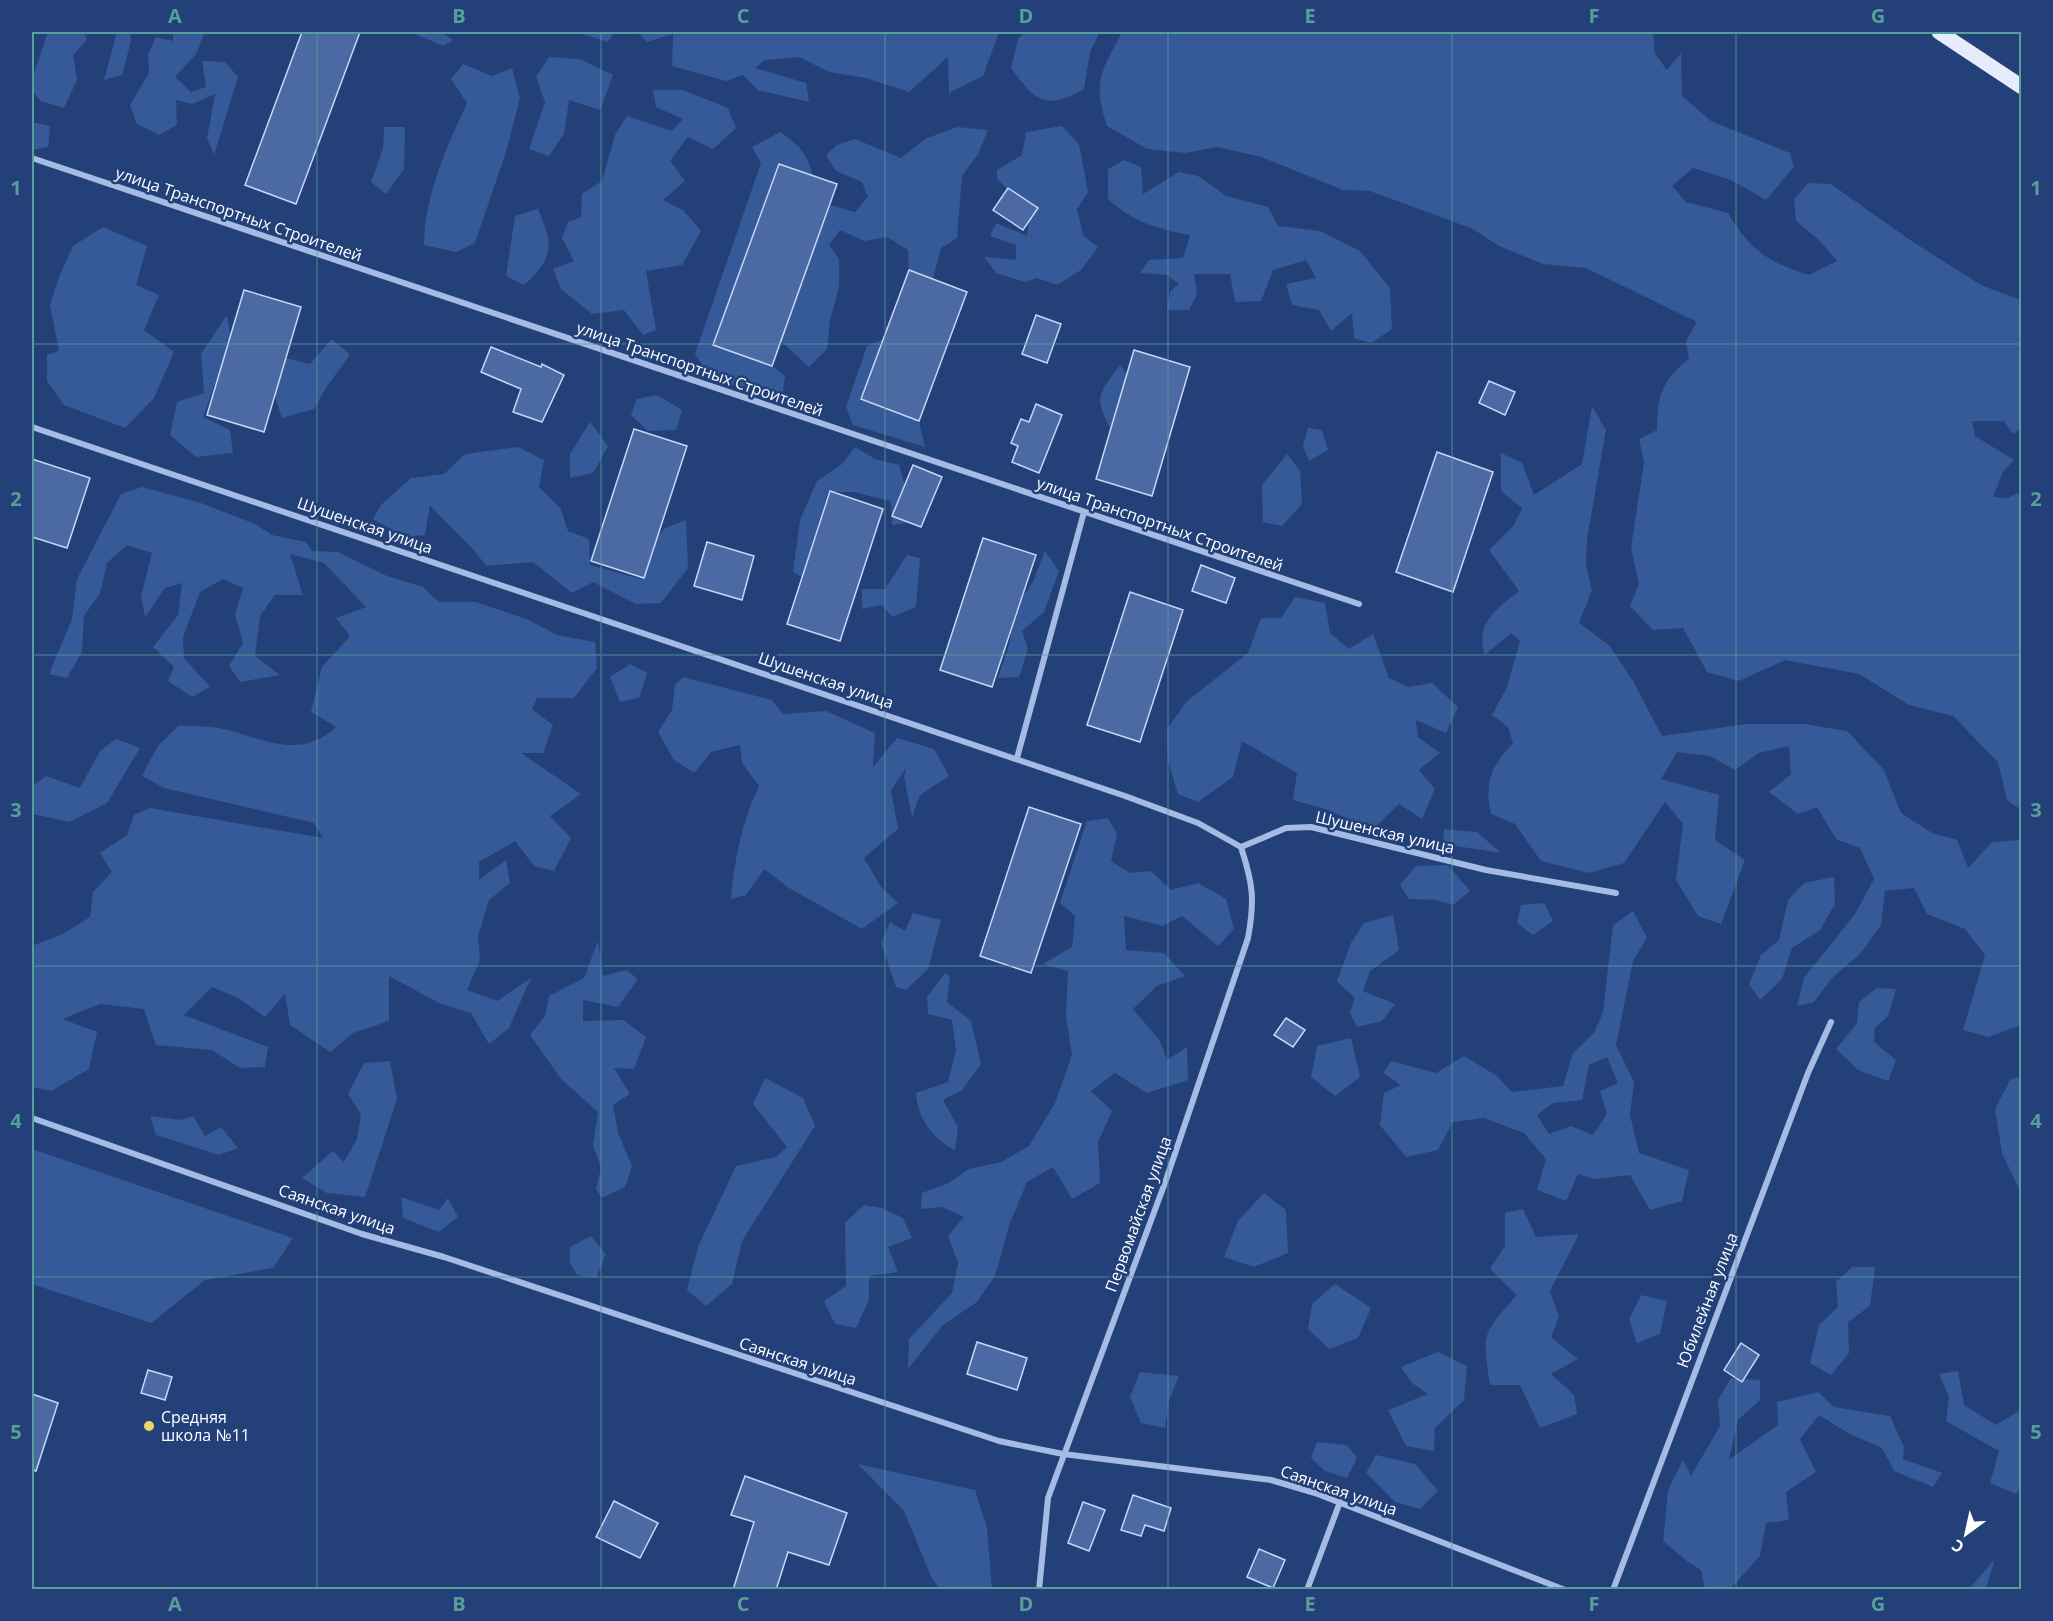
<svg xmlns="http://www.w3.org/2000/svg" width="2053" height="1621" font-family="'Open Sans',sans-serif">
	<rect width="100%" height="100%" fill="#234079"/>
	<g fill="#365997" fill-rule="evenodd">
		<polygon points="48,32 84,32 87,40 73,55 77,80 64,108 41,101 32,91 32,79"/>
		<polygon points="117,32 130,32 131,41 122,75 104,80"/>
		<polygon points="173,32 205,32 196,54 175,77 191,92 206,87 202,61 225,62 238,77 214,155 207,138 215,94 192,104 176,100 177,125 159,135 137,124 130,105 149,73 148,55 156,37 173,41"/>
		<polygon points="410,32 441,32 453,40 444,46"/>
		<polygon points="576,32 614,32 608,42"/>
		<polygon points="637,32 999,32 983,76 949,93 948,57 909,92 866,78 829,72 799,57 765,60 755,68 806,83 809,102 758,90 743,75 726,81 672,66 673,34 647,42"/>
		<path d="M 1025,32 L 1100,32 L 1090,52 L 1084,89 C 1045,111 1035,101 1011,68 L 1018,39 Z"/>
		<path d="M 1122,32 L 1653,32 L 1655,54 L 1667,70 L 1681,53 L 1682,96 L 1711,121 L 1790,153 L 1794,167 L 1766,200 L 1731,180 L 1693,168 L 1672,186 L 1686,202 L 1728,213 C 1751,251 1768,262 1809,275 L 1837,261 L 1820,241 L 1796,221 L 1794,199 L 1808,183 L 1831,184 L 1910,240 L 1981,285 L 2021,300 L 2021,429 L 2013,434 L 2004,421 L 1972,421 L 1975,436 L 2014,460 L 2003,472 L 1993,497 L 2008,498 L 2021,491 L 2021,810 L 2007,800 L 1998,762 L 1953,716 L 1909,705 L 1859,674 L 1785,660 L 1739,681 L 1707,672 L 1683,628 L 1653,630 L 1630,606 L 1639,584 L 1631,548 L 1644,462 L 1639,439 L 1657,430 C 1657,397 1662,379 1689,359 L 1686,341 L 1697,322 L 1586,268 L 1543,264 L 1499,246 L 1473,229 L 1370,191 L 1343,190 L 1261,157 L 1217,147 L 1185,153 L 1147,149 L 1107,126 C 1092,81 1102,71 1122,32 Z"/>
		<polygon points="549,57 580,59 613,75 600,110 569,100 564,134 549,156 529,149 545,102 536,77"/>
		<path d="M 463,64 L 492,76 L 512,68 L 520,98 L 506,152 L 475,243 L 456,252 L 424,245 C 425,194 446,148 467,103 L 451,79 Z"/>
		<polygon points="653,90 683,90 728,108 736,128 713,149 688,137 670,161 685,181 663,200 683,210 701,231 682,265 646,271 656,330 643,335 624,310 592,314 561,289 553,269 574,261 562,238 568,222 581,217 582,194 602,181 615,135 627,116 672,131 683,119 656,107"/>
		<polygon points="32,122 50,126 48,147 32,150"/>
		<polygon points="1062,126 1079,144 1088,192 1077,209 1083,235 1098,247 1081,270 1057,285 1037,278 1025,282 996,273 984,257 1016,260 1016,245 990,236 996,223 1027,236 1030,211 997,179 997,170 1022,155 1026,132"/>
		<polygon points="384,127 405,127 404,169 386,194 371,182 383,149"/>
		<polygon points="957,127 988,130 978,154 962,176 957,238 941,248 933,279 909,270 908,250 887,237 864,241 840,230 829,245 839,259 839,286 830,321 827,349 809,367 781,341 830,205 855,212 868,197 862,182 836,171 826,155 837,145 855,139 901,158 925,139"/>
		<path d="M 780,132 C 797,143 808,154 813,176 L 778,164 L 713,345 L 772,366 L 785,376 L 782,398 L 747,390 L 711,378 L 695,354 L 761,163 L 752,147 Z"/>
		<path d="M 1124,160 L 1141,167 L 1143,194 L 1179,172 L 1198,176 L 1226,196 L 1268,207 L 1278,226 L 1320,231 L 1360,251 L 1390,288 L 1392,329 L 1371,343 L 1354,338 L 1352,313 L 1331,331 L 1319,310 L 1292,305 L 1286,284 L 1316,278 L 1306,260 L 1273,270 L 1261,301 L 1235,302 L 1230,274 L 1194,274 L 1197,295 L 1189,310 L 1167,310 L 1170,292 L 1179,284 L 1167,275 L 1140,273 L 1149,260 L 1183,258 L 1190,235 C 1158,229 1133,222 1108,199 L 1108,169 Z"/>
		<path d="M 538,209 C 553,245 555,257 524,285 L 506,276 L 515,216 Z"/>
		<polygon points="103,227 147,246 136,285 159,295 144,330 174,352 154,398 125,428 64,405 47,381 47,355 59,351 50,305 59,277 73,246"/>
		<polygon points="227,315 231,339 203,417 230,430 233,453 196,457 170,435 177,402 204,393 201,354"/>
		<polygon points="332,339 350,355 327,386 314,409 282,418 274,393 286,358 310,364"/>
		<polygon points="884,339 861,399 919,421 925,447 853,425 846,407 867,346"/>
		<path d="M 1120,365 L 1127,374 L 1111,430 C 1093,395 1099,394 1120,365 Z"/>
		<polygon points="657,395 682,410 676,430 648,431 631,415 637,399"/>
		<path d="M 1592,406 L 1606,430 L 1587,539 L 1586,565 L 1592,590 L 1579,623 L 1609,645 L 1633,681 L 1662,736 L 1747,724 L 1804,724 L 1847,731 L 1884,770 L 1901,813 L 1932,833 L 1957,840 L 1968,868 L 1992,842 L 2021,840 L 2021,1025 L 1989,1037 L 1963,1030 L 1985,955 L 1965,929 L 1927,914 L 1914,888 L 1885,891 L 1881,925 L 1860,954 L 1831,979 L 1814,1002 L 1797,1006 L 1804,978 L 1855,914 L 1874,879 L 1860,848 L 1836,839 L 1817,807 L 1798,814 L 1769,792 L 1791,774 L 1789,746 L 1759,753 L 1735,770 L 1710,756 L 1677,752 L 1661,779 L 1719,795 L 1715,840 L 1745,860 L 1721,924 L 1698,916 L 1676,880 L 1683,824 L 1665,802 L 1624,863 L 1589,873 L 1541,861 L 1515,824 L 1491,814 C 1484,783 1491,766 1513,743 L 1508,727 L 1492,715 L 1507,687 L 1520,641 L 1511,633 L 1485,655 C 1474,623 1497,609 1519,591 L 1489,550 L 1514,525 L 1522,508 L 1501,491 L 1501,453 L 1522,463 L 1534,495 L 1582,464 Z"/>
		<polygon points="590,422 608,446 593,473 570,478 570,454"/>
		<polygon points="1308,428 1322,430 1328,450 1309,461 1303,446"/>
		<path d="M 518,447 L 544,460 L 539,487 L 561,509 L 568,531 L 589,539 L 590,565 L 641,579 L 642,555 L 665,528 L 686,520 L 688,568 L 661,603 L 636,604 L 593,582 L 572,593 L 533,562 L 486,566 C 469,541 449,527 430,505 L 425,535 L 404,537 L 373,519 L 381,505 L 411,478 L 444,474 L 465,454 Z"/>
		<polygon points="855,447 875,459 899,465 912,513 906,523 892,525 891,501 853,492 828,492 802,577 793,572 800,520 817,481 842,464"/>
		<polygon points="1287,454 1300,471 1302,504 1282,526 1263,522 1262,485"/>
		<path d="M 142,487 L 201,503 L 255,524 L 272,535 L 306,542 L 312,551 L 338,552 L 387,576 L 423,587 L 439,602 L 476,602 L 529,620 L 557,635 L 595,642 L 597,668 L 574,698 L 537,698 L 532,709 L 553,725 L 543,753 L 521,753 L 581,794 L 550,816 L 571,838 L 554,871 L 534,866 L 515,841 L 479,862 L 479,880 L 506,860 L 510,883 L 489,900 L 478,936 L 480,960 L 467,990 L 497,1001 L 531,978 L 509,1028 L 489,1044 L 471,1013 L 441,1004 L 389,976 L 389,1021 L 353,1033 L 330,1052 L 290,1025 L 285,994 L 265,1017 L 238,998 L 212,987 L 184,1015 L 268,1047 L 265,1067 L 240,1068 L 212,1050 L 156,1045 L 144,1009 L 100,1004 L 62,1019 L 97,1032 L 89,1069 L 51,1091 L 32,1087 L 32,946 L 63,934 L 90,917 L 93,892 L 112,872 L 100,853 L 127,835 L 134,815 L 150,808 L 323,838 L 314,823 L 164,788 L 142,776 L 157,747 L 178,726 C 191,726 206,726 219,728 C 262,737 298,762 336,727 L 311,712 L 322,667 L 350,636 L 336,618 L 366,607 L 324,563 L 290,554 L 303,595 L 275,595 L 260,616 L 255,656 L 280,675 L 240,682 L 229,666 L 243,643 L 235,614 L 243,588 L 223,579 L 200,592 L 183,637 L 184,658 L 210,687 L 192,697 L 168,681 L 174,667 L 153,647 L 178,615 L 182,583 L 165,588 L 145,617 L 141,597 L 152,553 L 127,545 L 107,563 L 100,593 L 84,616 L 82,652 L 67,678 L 49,674 L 72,619 L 77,579 L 121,494 Z"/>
		<polygon points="1045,551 1059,571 1044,612 1022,631 1028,649 1019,677 998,678 1010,642 1014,609 1033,582"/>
		<polygon points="907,555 920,558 916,607 892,617 882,605 862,609 862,589 885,589"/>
		<polygon points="1295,597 1325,603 1330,633 1349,649 1373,634 1389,678 1408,687 1432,683 1458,707 1446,733 1416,720 1418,737 1440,753 1419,770 1435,789 1422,819 1399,804 1373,829 1325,809 1293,800 1297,773 1242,741 1233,777 1198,802 1178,794 1168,761 1167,729 1187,701 1248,653 1261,618 1281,618"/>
		<polygon points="630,664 647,673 639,698 620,702 610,677"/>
		<path d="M 683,677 L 772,700 L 783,714 L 826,711 L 875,733 L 873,767 L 897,738 L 934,749 L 949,776 L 920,795 L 912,817 L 904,777 L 906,768 L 891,790 L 898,829 L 864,858 L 881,887 L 898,903 L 862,929 L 789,888 L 764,869 L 746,895 L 731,899 C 735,857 741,825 759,786 L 742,763 L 740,745 L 711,752 L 694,773 L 674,760 L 658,732 L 672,710 L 675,685 Z"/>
		<polygon points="116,739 140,748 107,803 69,822 32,814 32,786 46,776 80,788 100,751"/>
		<polygon points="1108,818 1117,834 1111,861 1130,873 1151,871 1171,890 1198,883 1226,899 1234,929 1218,946 1182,916 1163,926 1124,916 1126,950 1164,953 1185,976 1157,986 1133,1009 1160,1041 1167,1060 1187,1047 1188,1080 1147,1093 1115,1073 1091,1091 1112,1111 1098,1142 1100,1183 1072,1199 1053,1167 1027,1182 1010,1223 995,1276 977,1302 943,1325 908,1369 909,1339 952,1293 958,1263 948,1236 964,1217 942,1207 921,1209 922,1193 949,1183 969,1169 1001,1162 1029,1146 1055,1103 1072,1055 1066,1016 1068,971 1043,964 1072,947 1075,916 1060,903 1087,821"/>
		<polygon points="1444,829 1477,832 1501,853 1443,844"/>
		<polygon points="1448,865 1470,891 1453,905 1436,900 1409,899 1400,885 1416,866"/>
		<polygon points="1834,877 1835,904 1820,930 1792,948 1782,979 1760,1000 1749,984 1761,955 1779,940 1788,900 1804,883"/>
		<polygon points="1544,903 1553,921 1533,935 1517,923 1521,905"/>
		<path d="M 1633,911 L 1647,938 L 1633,961 L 1616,1045 L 1634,1082 L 1630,1115 L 1639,1153 L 1689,1170 L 1682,1201 L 1650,1210 L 1630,1175 L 1595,1179 L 1578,1174 L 1566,1201 L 1537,1190 L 1546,1159 L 1524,1133 L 1484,1118 L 1453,1122 L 1438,1150 L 1406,1157 L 1380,1125 L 1384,1093 L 1401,1085 L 1383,1073 L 1391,1061 L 1436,1073 L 1464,1056 L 1497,1076 L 1512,1092 L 1563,1086 L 1573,1053 L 1594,1033 L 1603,1012 L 1613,925 ZM 1607,1057 L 1618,1083 L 1600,1091 L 1607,1114 L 1593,1135 L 1571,1126 L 1549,1134 L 1537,1115 L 1553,1103 L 1582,1100 L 1589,1065 Z"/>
		<polygon points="913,913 941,920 928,969 906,990 896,987 881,943 890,922 905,931"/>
		<polygon points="1393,915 1399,950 1370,971 1363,991 1395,1004 1382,1021 1357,1027 1350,1013 1355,998 1337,981 1351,943 1364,923"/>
		<polygon points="598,941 603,976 626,970 638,979 618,1007 583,1000 583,1021 623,1020 646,1037 634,1069 614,1068 630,1094 613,1105 618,1133 632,1166 625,1187 602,1198 596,1189 601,1168 593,1145 598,1112 561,1079 530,1035 545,1016 549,996 584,978"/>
		<path d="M 945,973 L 950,976 L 947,1002 L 971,1021 L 981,1064 L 962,1090 L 943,1100 L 958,1127 L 955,1150 C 933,1140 917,1117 916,1093 L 948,1082 L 956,1050 L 952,1020 L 928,1014 L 927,997 Z"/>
		<polygon points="1877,988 1896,989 1888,1016 1875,1028 1874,1042 1896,1060 1888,1081 1858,1070 1836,1049 1857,1023 1859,1002"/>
		<polygon points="1351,1038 1360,1077 1335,1096 1311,1077 1317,1046"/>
		<polygon points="390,1061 397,1099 365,1197 327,1193 302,1178 333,1151 344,1162 357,1139 361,1114 348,1094 364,1063"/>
		<polygon points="2021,1076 2021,1193 2002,1153 1995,1109 2010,1080"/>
		<polygon points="765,1078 803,1098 815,1126 742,1241 732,1284 706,1306 687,1290 698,1247 736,1166 776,1157 787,1147 753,1104"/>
		<polygon points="150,1116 180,1120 193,1116 205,1136 221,1127 238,1148 219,1155 156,1135"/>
		<polygon points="32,1149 293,1238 273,1268 205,1280 151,1323 32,1284"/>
		<polygon points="1264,1193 1286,1210 1288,1253 1254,1267 1224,1257 1238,1221"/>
		<polygon points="401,1197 439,1210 448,1198 458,1217 439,1232 403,1218"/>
		<polygon points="864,1205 882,1208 903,1218 912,1238 888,1247 898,1272 869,1276 869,1300 856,1328 835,1324 824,1301 846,1286 845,1223"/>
		<path d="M 1523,1209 L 1536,1237 L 1579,1234 L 1550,1291 L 1559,1317 L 1551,1337 L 1578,1359 L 1551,1374 L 1574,1395 L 1577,1414 L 1540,1428 L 1520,1385 L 1490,1385 C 1482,1331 1482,1335 1517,1295 L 1490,1269 L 1505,1246 L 1505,1213 Z"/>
		<polygon points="591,1236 606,1254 596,1278 577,1275 570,1263 570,1247"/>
		<polygon points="1852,1267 1875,1267 1870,1306 1848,1322 1849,1353 1831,1375 1810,1363 1819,1325 1838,1307 1836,1282"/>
		<polygon points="1335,1284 1371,1308 1358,1338 1329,1349 1308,1329 1312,1304"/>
		<polygon points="1641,1295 1667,1301 1660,1334 1637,1343 1629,1319"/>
		<polygon points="1438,1352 1467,1366 1464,1400 1435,1428 1434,1451 1406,1446 1388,1410 1428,1394 1412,1383 1401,1367"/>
		<polygon points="1958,1371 1964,1405 1996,1425 2021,1410 2021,1489 2016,1494 1990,1483 1999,1451 1946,1421 1949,1397 1939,1374"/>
		<polygon points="1140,1372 1179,1376 1169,1400 1165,1428 1141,1423 1130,1397"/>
		<polygon points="1731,1378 1760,1380 1760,1400 1738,1420 1729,1460 1778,1425 1777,1402 1818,1392 1834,1407 1890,1416 1904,1447 1903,1459 1942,1473 1933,1487 1894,1471 1882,1448 1848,1433 1819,1415 1800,1439 1816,1472 1786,1492 1789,1520 1766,1523 1760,1556 1731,1588 1705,1589 1701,1570 1688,1562 1663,1541 1668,1490 1683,1460 1691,1476 1720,1426 1718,1400"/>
		<polygon points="1317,1442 1347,1445 1357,1458 1347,1478 1325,1471 1311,1458"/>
		<polygon points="1376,1455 1415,1464 1438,1491 1420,1509 1395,1502 1366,1473"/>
		<polygon points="858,1464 975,1490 987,1528 992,1589 939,1589 931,1576 904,1511"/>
		<polygon points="1995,1559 1986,1589 1967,1589 1970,1588"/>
	</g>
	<g fill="#4b6aa3" stroke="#c7d7f4" stroke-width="1.5">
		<polygon points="302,32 360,32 296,204 245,185"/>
		<polygon points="779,164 837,184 772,366 713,345"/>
		<polygon points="1008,188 1038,208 1023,230 993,210"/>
		<polygon points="909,270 967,292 919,421 861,399"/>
		<polygon points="244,290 301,307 264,432 207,415"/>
		<polygon points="1036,315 1061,324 1047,363 1022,354"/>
		<polygon points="491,347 541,367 542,364 564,375 542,422 513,412 521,389 481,372"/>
		<polygon points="1134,350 1190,367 1152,496 1096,479"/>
		<polygon points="1489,381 1515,392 1505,415 1479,403"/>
		<polygon points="1036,404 1062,415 1039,473 1012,462 1018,446 1011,443 1021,419 1029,422"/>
		<polygon points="634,429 687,446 644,578 591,561"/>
		<polygon points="1437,452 1493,472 1453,592 1396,572"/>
		<polygon points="32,459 90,478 67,548 32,537"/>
		<polygon points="913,465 942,477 921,527 892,516"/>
		<polygon points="830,491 883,509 840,641 787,624"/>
		<polygon points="983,538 1036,555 992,687 940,670"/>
		<polygon points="707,542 754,556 742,600 694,586"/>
		<polygon points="1201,565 1235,578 1226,603 1192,591"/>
		<polygon points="1130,592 1183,610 1140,742 1087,725"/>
		<polygon points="1029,807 1081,824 1031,973 980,956"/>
		<polygon points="1286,1018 1305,1030 1293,1047 1274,1035"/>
		<polygon points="977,1342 1027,1358 1017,1390 967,1374"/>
		<polygon points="1741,1343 1759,1355 1742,1382 1724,1370"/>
		<polygon points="148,1370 172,1377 165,1400 141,1393"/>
		<polygon points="32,1394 58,1403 36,1471 32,1470"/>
		<polygon points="745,1476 847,1513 829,1565 788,1552 776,1590 733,1590 754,1522 731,1515"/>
		<polygon points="1133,1495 1171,1508 1164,1531 1145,1525 1141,1536 1121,1530"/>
		<polygon points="614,1501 658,1523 640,1558 596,1537"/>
		<polygon points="1083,1502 1105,1510 1089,1551 1068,1543"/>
		<polygon points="1259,1549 1285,1560 1273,1588 1247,1577"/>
	</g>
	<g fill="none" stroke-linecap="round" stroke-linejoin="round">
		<g stroke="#a5bbe4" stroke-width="6">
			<polyline points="32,158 1359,604"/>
			<polyline points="32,427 1125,796 1198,823 1241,847"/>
			<polyline points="1017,758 1084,512"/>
			<polyline points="1241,847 1286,828 1311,827 1486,870 1616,893"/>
			<polyline points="32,1118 362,1234 444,1257 999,1441 1063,1454 1271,1480 1315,1493 1565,1590"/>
			<path d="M 1039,1590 L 1048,1498 L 1166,1180 L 1248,938 C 1255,900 1253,884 1241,847"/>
			<polyline points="1307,1590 1340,1502"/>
			<polyline points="1613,1590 1808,1073 1831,1022"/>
		</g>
		<polyline stroke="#e5ecfc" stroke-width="15" points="1939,32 2022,87"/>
	</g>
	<path fill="none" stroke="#579f9a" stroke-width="1.5" stroke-opacity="0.55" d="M 317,32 L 317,1590M 601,32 L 601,1590M 885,32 L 885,1590M 1168,32 L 1168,1590M 1452,32 L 1452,1590M 1736,32 L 1736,1590M 32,344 L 2022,344M 32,655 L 2022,655M 32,966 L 2022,966M 32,1277 L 2022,1277"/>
	<circle fill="#efd568" stroke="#234079" stroke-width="2" cx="149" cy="1426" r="6"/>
	<g text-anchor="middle" stroke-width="5" stroke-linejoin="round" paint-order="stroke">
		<g font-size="16" fill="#fff" stroke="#234079">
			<text transform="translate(239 214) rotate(19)" y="6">улица Транспортных Строителей</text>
			<text transform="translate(700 369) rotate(19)" y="6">улица Транспортных Строителей</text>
			<text transform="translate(1160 524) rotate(19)" y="6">улица Транспортных Строителей</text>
			<text transform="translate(365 525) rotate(19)" y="6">Шушенская улица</text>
			<text transform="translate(826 680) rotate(19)" y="6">Шушенская улица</text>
			<text transform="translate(1385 832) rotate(13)" y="6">Шушенская улица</text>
			<text transform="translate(337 1209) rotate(19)" y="6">Саянская улица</text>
			<text transform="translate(1138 1214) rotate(-70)" y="6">Первомайская улица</text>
			<text transform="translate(1707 1300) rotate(-69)" y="6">Юбилейная улица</text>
			<text transform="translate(798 1361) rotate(18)" y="6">Саянская улица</text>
			<text transform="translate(1339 1490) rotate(19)" y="6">Саянская улица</text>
		</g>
		<g font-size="16" fill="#fff" stroke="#234079" text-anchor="start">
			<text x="161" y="1423">Средняя<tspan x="161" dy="18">школа №11</tspan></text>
		</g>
	</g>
	<rect width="2053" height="1621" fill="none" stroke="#234079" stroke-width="66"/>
	<g transform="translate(1966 1534) rotate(213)" stroke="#234079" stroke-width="4.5" paint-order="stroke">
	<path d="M0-4.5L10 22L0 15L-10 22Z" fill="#ffffff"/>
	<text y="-9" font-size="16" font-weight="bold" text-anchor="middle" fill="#ffffff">С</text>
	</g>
	<rect x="33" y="33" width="1987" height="1555" fill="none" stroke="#579f9a" stroke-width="2"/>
	<g font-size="20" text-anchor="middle" font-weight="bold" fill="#579f9a">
		<text x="175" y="23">A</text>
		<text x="459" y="23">B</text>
		<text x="743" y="23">C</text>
		<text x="1026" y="23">D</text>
		<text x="1310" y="23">E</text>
		<text x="1594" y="23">F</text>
		<text x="1878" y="23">G</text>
		<text x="16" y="195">1</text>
		<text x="2036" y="195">1</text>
		<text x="16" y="506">2</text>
		<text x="2036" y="506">2</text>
		<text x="16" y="817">3</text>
		<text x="2036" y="817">3</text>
		<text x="16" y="1128">4</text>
		<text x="2036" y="1128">4</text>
		<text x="16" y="1439">5</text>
		<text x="2036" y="1439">5</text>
		<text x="175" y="1611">A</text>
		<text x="459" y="1611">B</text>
		<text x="743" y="1611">C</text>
		<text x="1026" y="1611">D</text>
		<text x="1310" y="1611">E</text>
		<text x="1594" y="1611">F</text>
		<text x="1878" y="1611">G</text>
	</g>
</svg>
